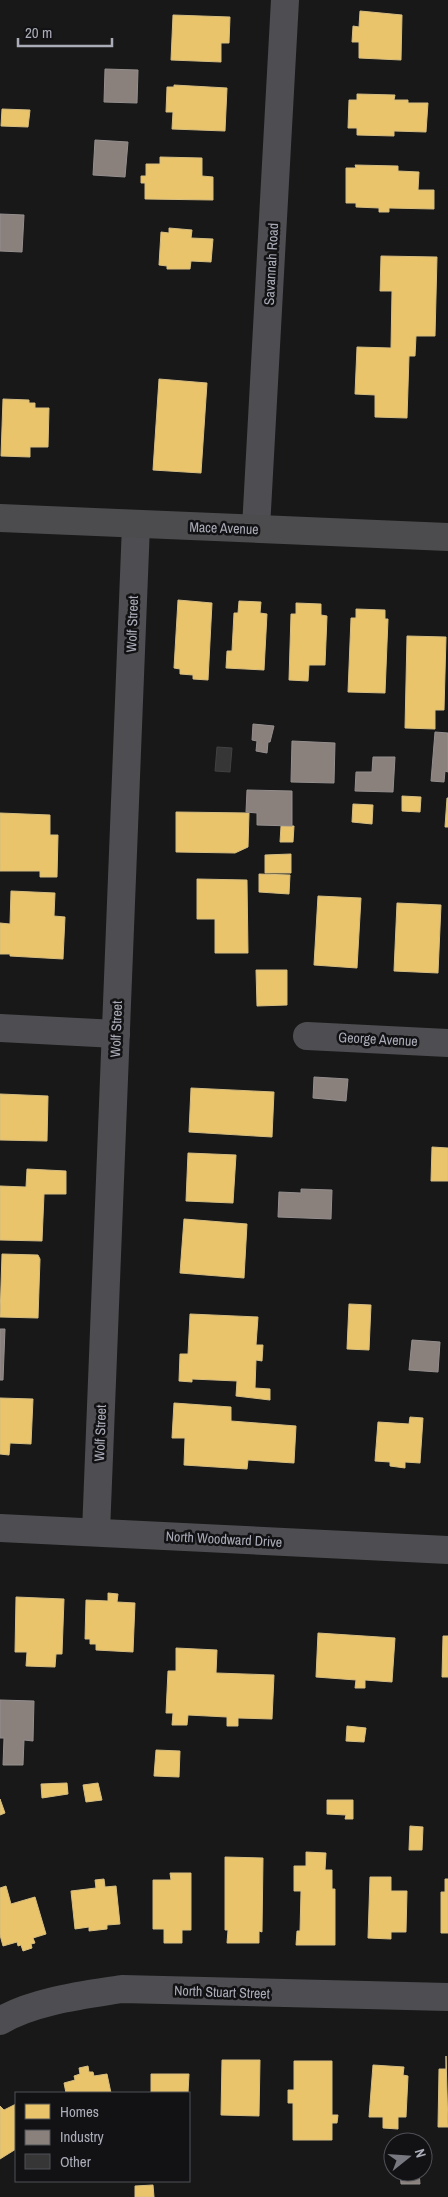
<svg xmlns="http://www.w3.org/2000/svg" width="448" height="2197" font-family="'Archivo Narrow',sans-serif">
	<rect width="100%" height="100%" fill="#181818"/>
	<g fill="#e9c46a" stroke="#d6bd81">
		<polygon points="360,11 402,15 401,60 359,58 359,42 352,42 353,26 359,27"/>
		<polygon points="173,15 230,17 229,43 221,43 221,62 171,60"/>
		<polygon points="174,85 227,88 225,131 172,129 173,112 166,112 167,87 174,87"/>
		<polygon points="357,94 395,95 394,100 408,100 408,103 428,103 426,132 394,131 394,136 357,135 357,128 348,128 349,100 357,100"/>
		<polygon points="2,109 30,110 28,127 1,126"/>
		<polygon points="160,157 202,158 202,176 213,177 213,200 145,199 145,183 141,183 141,176 146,176 146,164 160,164"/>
		<polygon points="355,165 398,166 398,171 419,172 418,190 434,190 434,209 389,208 389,212 379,212 379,208 356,207 356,203 346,203 346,168 356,168"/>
		<polygon points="169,228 192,230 191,238 213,239 211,262 191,261 190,269 167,269 167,266 159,265 161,232 169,233"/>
		<polygon points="381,256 437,257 435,336 416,336 415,356 409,356 407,418 375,417 375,395 355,394 357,347 391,348 392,291 380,291"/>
		<polygon points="159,379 207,383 201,473 153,470"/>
		<polygon points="3,399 29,400 29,403 35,403 35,408 49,408 48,447 30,447 30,457 1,456"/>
		<polygon points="178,600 212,603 208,680 193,679 193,675 180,674 180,669 174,668"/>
		<polygon points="239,601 261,602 260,613 267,614 264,670 226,668 227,651 232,651 234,613 238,613"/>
		<polygon points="296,603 321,604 321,615 327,616 325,665 309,665 308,681 289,680 291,614 296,614"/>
		<polygon points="356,609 385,610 385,619 388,619 385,693 348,692 351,618 356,618"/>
		<polygon points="407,636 446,637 444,710 435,710 435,729 405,728"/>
		<polygon points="402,796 421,797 420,812 402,811"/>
		<polygon points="447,798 448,798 448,827 445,827"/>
		<polygon points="353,804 373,805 372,824 352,822"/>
		<polygon points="176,812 249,813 248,847 235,853 176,852"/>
		<polygon points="0,813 50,815 50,835 58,835 57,877 40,877 40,871 0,871"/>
		<polygon points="281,826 294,826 293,842 280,842"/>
		<polygon points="291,854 291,873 265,873 265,855"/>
		<polygon points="259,874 290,875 289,894 259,892"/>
		<polygon points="197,879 247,880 248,953 215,953 215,919 197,919"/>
		<polygon points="11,891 55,893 54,916 65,917 63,959 10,956 10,954 0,954 0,923 10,924"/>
		<polygon points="318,896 361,898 357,968 314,965"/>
		<polygon points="397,903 441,905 438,973 394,971"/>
		<polygon points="256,970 287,970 287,1005 257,1006"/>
		<polygon points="191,1088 274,1092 272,1137 189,1132"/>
		<polygon points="0,1094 48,1096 47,1141 0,1140"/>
		<polygon points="432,1147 448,1148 448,1181 431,1181"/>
		<polygon points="188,1153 236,1155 233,1203 186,1201"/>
		<polygon points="27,1169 66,1171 66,1194 44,1194 42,1241 0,1240 0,1186 26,1187"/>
		<polygon points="184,1219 247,1224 244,1278 180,1273"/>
		<polygon points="2,1254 38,1255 40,1259 38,1318 0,1317"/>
		<polygon points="349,1304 371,1305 369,1350 347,1349"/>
		<polygon points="190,1314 258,1317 256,1345 263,1345 262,1361 256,1360 255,1388 270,1389 270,1400 236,1396 237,1381 192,1379 192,1382 179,1381 180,1354 188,1354"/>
		<polygon points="0,1398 33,1399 31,1444 10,1443 9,1455 0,1454"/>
		<polygon points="174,1403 231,1407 231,1421 296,1426 294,1463 248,1460 247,1469 184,1465 185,1438 172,1438"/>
		<polygon points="410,1417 423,1418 420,1463 405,1462 405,1468 390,1466 390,1462 375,1461 378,1422 409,1424"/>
		<polygon points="108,1593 118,1594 117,1602 135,1603 133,1652 96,1650 96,1644 90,1644 90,1639 85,1639 86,1600 108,1601"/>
		<polygon points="16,1597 64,1599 62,1654 56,1654 55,1667 26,1666 27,1652 15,1652"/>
		<polygon points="318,1633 395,1638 392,1682 365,1680 365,1688 355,1688 356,1680 316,1677"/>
		<polygon points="443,1636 448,1636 448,1677 442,1677"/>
		<polygon points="176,1648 217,1650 216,1673 274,1675 272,1719 238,1718 238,1726 227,1726 227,1717 188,1715 187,1725 172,1725 173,1713 166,1713 168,1671 176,1671"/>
		<polygon points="347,1726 366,1728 364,1742 346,1741"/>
		<polygon points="156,1750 180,1751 179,1777 154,1776"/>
		<polygon points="67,1783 68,1794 42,1798 41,1784"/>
		<polygon points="98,1783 102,1800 86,1802 83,1785"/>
		<polygon points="0,1799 5,1813 0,1815"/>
		<polygon points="327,1800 353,1800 353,1819 345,1819 346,1815 327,1814"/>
		<polygon points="410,1826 423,1827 422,1850 409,1850"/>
		<polygon points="306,1852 326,1853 325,1870 332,1870 332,1889 335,1889 335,1945 296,1945 297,1931 300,1931 301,1891 294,1891 294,1866 306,1866"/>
		<polygon points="225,1857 263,1858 262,1932 259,1931 259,1943 227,1943 228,1930 225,1930"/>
		<polygon points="170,1873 191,1873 191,1930 182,1930 182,1943 164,1943 164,1929 153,1929 153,1880 171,1880"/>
		<polygon points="370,1877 391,1877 391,1891 407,1891 406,1932 391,1932 391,1939 368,1938"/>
		<polygon points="104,1879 105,1887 116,1886 120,1924 107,1925 107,1929 89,1931 89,1927 75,1929 71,1891 96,1888 95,1880"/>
		<polygon points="445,1879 448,1879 448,1933 441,1933 441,1892 445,1892"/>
		<polygon points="6,1886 11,1904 35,1897 46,1934 33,1938 35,1943 31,1944 32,1948 23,1951 21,1945 18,1946 17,1942 3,1946 0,1935 0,1888"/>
		<polygon points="446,2056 448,2127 438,2127 439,2069 446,2069"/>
		<polygon points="222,2060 260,2060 259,2116 221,2115"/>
		<polygon points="294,2061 332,2061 332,2115 338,2115 337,2123 332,2123 332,2140 293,2140 293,2103 288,2103 288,2090 294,2090"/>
		<polygon points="373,2065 404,2067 403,2075 408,2076 406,2117 398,2117 398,2129 383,2128 383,2117 369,2117"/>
		<polygon points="88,2066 89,2072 93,2072 94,2076 107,2074 111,2093 66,2093 64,2083 75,2080 74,2076 80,2074 79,2068"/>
		<polygon points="151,2074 189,2074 188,2093 151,2093"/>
		<polygon points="16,2104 16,2149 0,2159 0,2106 4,2110"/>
		<polygon points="153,2185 154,2197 135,2197 135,2186"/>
	</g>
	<g fill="#8a817c" stroke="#948e8e">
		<polygon points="105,69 138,70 137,103 104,102"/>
		<polygon points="95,140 128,142 125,177 93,175"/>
		<polygon points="0,214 24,215 22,252 0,251"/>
		<polygon points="253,724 274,726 270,742 268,742 267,753 256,751 257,741 252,740"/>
		<polygon points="435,732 448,733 448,772 445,771 444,782 431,781"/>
		<polygon points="292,741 335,743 334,783 291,782"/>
		<polygon points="373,757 395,757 393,792 355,791 356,772 372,772"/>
		<polygon points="247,790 292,791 292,826 257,825 257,813 246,812"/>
		<polygon points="314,1077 348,1079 346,1101 313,1098"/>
		<polygon points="301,1189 332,1190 331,1219 278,1217 279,1192 301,1193"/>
		<polygon points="0,1329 5,1329 3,1380 0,1380"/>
		<polygon points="412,1340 440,1342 438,1372 409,1370"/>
		<polygon points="0,1700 34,1701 33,1741 24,1740 23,1765 3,1765 4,1738 0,1738"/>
		<polygon points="400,2172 419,2172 420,2184 401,2184"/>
	</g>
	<polygon fill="#363637" stroke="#414144" points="217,747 232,748 230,772 215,771"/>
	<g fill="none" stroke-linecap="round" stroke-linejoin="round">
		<g stroke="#4e4e52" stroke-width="28">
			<polyline points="256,528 285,0"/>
			<polyline points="0,1028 116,1034"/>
			<polyline points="307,1036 448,1043"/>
			<polyline points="0,1528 448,1550"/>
			<polyline points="96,1532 136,525"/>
			<path d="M 0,2021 C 33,2001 84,1995 122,1989 L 448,1997"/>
		</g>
		<polyline stroke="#4c4c4f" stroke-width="28" points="0,518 448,537"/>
	</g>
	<g text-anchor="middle" stroke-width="5" stroke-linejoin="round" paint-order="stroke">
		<g font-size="14" fill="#aaacb8" stroke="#121214">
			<text transform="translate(271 264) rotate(-87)" y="5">Savannah Road</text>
			<text transform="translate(224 528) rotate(2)" y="5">Mace Avenue</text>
			<text transform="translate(132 624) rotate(-88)" y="5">Wolf Street</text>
			<text transform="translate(116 1029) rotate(-88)" y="5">Wolf Street</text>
			<text transform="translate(378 1039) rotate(3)" y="5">George Avenue</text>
			<text transform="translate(100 1433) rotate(-88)" y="5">Wolf Street</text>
			<text transform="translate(224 1539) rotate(3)" y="5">North Woodward Drive</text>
			<text transform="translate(222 1992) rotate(2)" y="5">North Stuart Street</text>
		</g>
	</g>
	<rect x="15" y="2092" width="175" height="90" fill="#121214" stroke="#4f5056"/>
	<rect x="25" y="2104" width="25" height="15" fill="#e9c46a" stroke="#4f5056"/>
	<text x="60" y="2117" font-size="15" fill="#aaacb8">Homes</text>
	<rect x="25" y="2130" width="25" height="15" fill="#8a817c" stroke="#4f5056"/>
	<text x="60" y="2142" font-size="15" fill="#aaacb8">Industry</text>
	<rect x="25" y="2154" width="25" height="15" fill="#363637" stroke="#4f5056"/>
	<text x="60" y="2167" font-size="15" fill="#aaacb8">Other</text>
	<g transform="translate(408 2157) rotate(73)"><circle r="24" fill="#121214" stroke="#4f5056"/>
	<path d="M0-4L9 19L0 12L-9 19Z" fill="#777880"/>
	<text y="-8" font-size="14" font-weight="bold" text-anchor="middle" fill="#aaacb8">N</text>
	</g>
	<path d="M18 38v8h94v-8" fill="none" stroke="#aaacb8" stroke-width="2.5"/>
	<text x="25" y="38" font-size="15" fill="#aaacb8" stroke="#121214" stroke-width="4" paint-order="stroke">20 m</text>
</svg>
